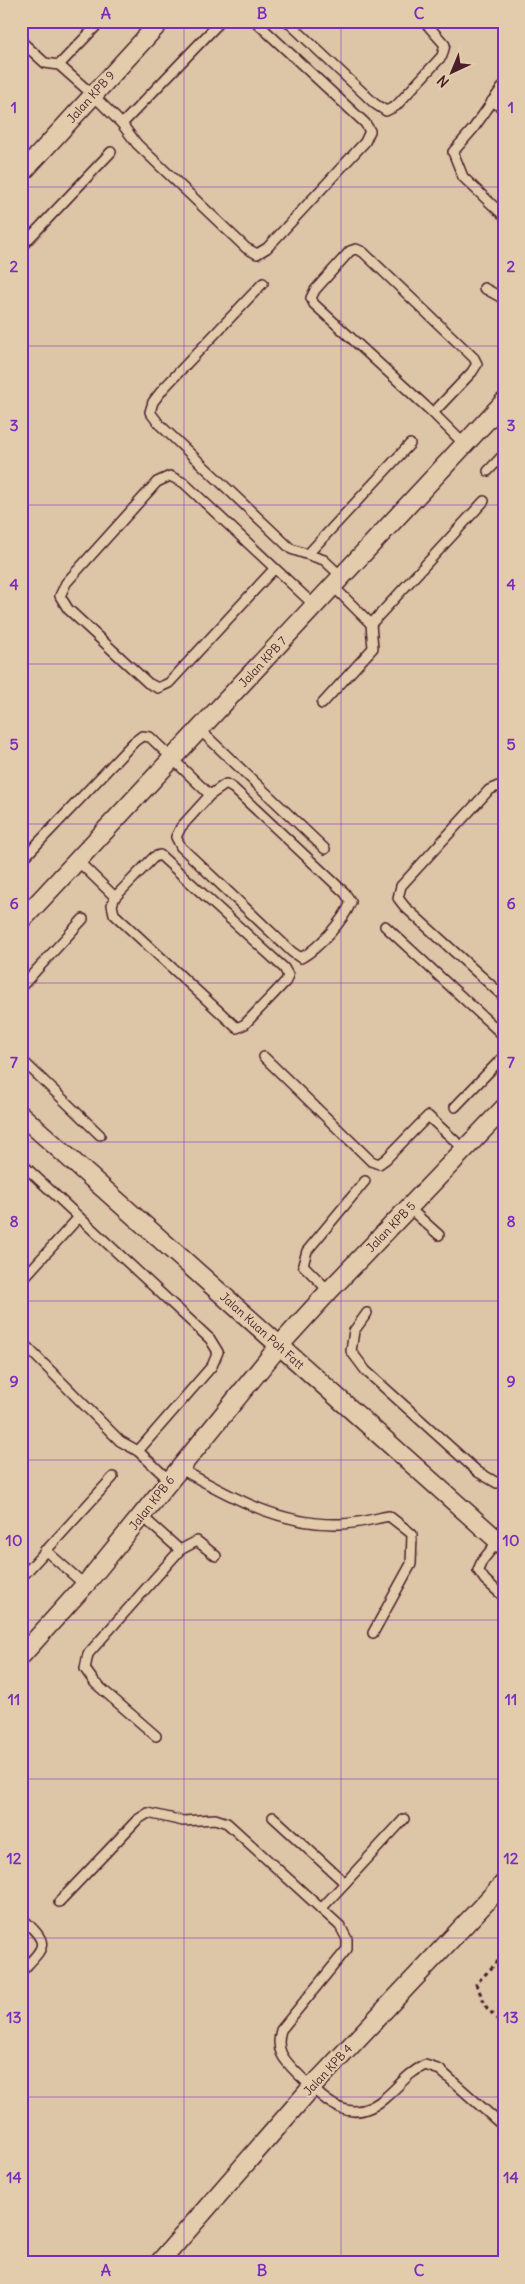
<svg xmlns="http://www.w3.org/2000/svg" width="525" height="2284" font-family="Delius,sans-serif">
	<rect width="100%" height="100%" fill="#ddc5a7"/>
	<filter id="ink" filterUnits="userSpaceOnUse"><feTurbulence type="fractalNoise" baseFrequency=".02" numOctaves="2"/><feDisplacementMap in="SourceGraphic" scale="10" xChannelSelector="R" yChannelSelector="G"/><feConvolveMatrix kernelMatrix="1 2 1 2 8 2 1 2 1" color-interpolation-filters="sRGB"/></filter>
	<g filter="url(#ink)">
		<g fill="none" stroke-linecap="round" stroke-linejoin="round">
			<g stroke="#4a1f2b" stroke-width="12">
				<g id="lane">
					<polyline points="287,21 375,104 386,111 396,106 442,56 445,45 424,21"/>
					<polyline points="21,41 45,63 59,65 93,95 122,124 137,144 246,248 257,254 267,248 365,142 370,131 365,123 255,21"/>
					<polyline points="59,65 101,21"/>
					<polyline points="504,85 473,129 453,152 463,177 504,216"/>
					<polyline points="492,101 504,109"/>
					<polyline points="122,124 221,21"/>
					<polyline points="21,247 111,152"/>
					<polyline points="263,283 163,389 153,402 150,412 159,424 291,549 324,560 342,577"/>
					<polyline points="484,288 504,299"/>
					<polyline points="433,413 472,372 477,364 474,358 363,252 356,249 350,251 315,290 311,298 314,304 433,413 465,445"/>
					<polyline points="488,471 504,454"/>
					<polyline points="308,554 410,444"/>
					<polyline points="274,569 169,683 158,688 148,683 68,609 60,596 66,583 157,482 170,476 184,483 315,606"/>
					<polyline points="371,624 484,501"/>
					<polyline points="322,704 373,648 371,624 333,586"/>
					<polyline points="200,730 325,849"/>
					<polyline points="504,790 498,786 489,790 401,886 398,898 405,907 504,997"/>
					<path d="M 21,861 L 134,742 L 142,736 L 150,737 L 210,795 L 226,784 L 233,788 L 345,893 L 351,902 C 344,920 319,948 301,958 L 292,952 L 181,847 L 176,837 L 181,827 L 210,795"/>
					<polyline points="78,861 115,897 154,857 160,855 284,968 288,975 286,981 245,1024 237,1028 114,914 112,905 115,897"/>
					<polyline points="385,926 504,1036"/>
					<polyline points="21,987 83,919"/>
					<polyline points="264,1057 371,1161 379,1164 386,1159 428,1116 464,1149"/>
					<polyline points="21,1059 100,1135"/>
					<polyline points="455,1107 504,1056"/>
					<polyline points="21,1163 210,1339 218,1352 212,1366 138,1451"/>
					<polyline points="409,1208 439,1235"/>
					<polyline points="21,1281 79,1217"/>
					<polyline points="329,1291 303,1265 307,1251 365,1181"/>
					<polyline points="367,1313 354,1331 351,1351 366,1371 478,1472 497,1483 504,1479"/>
					<polyline points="21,1341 120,1441 138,1451 170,1481"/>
					<path d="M 179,1468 C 229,1496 281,1526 340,1524 C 356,1524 373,1519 389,1516 L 412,1534 L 411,1564 L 373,1633"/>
					<polyline points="142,1516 180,1550 197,1541 216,1556"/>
					<polyline points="498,1541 482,1561 478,1570 485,1580 504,1597"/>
					<polyline points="45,1550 85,1585"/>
					<polyline points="21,1578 113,1477"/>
					<polyline points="156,1736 95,1683 85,1669 88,1654 180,1550"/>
					<polyline points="273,1817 345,1883"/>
					<path d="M 59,1902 L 137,1820 L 148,1813 L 183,1821 L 215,1819 L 227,1823 L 340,1926 L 347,1939 L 347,1949 L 281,2030 C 275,2050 283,2059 297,2073 C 325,2100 350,2130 387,2096 C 401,2084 408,2073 425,2065 L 440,2070 L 504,2127"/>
					<polyline points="321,1909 404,1819"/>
					<path d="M 21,1917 C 50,1945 47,1944 21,1972"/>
				</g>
			</g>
			<g stroke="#4a1f2b" stroke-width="21">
				<g id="street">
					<polyline points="21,174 161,21"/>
					<polyline points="21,921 504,402"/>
					<polyline points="21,1115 504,1546"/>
					<polyline points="21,1656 85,1585 279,1346 329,1291 504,1108"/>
					<polyline points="159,2263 312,2087 504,1883"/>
				</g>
			</g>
			<polyline stroke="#4a1f2b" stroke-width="3" stroke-dasharray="4 4" stroke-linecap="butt" points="504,1955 476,1984 487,2008 504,2026"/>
			<use href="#lane" stroke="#e3ccac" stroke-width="9"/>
			<use href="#street" stroke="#e3ccac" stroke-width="18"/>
		</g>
	</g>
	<path fill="none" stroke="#7b2cbf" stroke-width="1" stroke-opacity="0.55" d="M 184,21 L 184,2263M 341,21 L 341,2263M 21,187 L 504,187M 21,346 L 504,346M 21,505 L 504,505M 21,664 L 504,664M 21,824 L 504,824M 21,983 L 504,983M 21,1142 L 504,1142M 21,1301 L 504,1301M 21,1460 L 504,1460M 21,1620 L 504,1620M 21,1779 L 504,1779M 21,1938 L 504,1938M 21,2097 L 504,2097"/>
	<g text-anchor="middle" stroke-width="4.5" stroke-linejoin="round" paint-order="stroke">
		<g font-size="12" fill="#4a1f2b" stroke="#e3ccac">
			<text transform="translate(91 97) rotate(-48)" y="4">Jalan KPB 9</text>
			<text transform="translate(263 662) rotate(-47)" y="4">Jalan KPB 7</text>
			<text transform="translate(391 1227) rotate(-46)" y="4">Jalan KPB 5</text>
			<text transform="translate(262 1331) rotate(42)" y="4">Jalan Kuan Poh Fatt</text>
			<text transform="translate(152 1503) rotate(-52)" y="4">Jalan KPB 6</text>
			<text transform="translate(328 2070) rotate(-47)" y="4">Jalan KPB 4</text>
		</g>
	</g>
	<rect width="525" height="2284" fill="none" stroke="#e3ccac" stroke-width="55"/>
	<g transform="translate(452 72) rotate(224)" stroke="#e3ccac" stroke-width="4" paint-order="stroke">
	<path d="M0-4L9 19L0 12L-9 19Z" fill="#4a1f2b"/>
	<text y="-8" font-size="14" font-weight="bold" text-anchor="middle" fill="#4a1f2b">N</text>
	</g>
	<rect x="28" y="28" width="470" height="2228" fill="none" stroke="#7b2cbf" stroke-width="2"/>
	<g font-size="16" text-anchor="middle" font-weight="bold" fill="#7b2cbf">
		<text x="106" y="19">A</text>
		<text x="262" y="19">B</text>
		<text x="419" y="19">C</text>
		<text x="14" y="113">1</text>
		<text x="511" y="113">1</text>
		<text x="14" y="272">2</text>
		<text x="511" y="272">2</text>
		<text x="14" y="431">3</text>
		<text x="511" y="431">3</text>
		<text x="14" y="590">4</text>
		<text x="511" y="590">4</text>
		<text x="14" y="750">5</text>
		<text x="511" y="750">5</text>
		<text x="14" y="909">6</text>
		<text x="511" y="909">6</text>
		<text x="14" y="1068">7</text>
		<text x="511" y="1068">7</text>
		<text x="14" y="1227">8</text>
		<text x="511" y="1227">8</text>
		<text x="14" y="1387">9</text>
		<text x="511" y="1387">9</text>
		<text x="14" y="1546">10</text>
		<text x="511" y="1546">10</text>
		<text x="14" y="1705">11</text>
		<text x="511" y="1705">11</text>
		<text x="14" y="1864">12</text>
		<text x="511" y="1864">12</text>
		<text x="14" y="2023">13</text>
		<text x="511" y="2023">13</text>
		<text x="14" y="2183">14</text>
		<text x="511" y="2183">14</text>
		<text x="106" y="2276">A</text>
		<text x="262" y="2276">B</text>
		<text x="419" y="2276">C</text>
	</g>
</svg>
